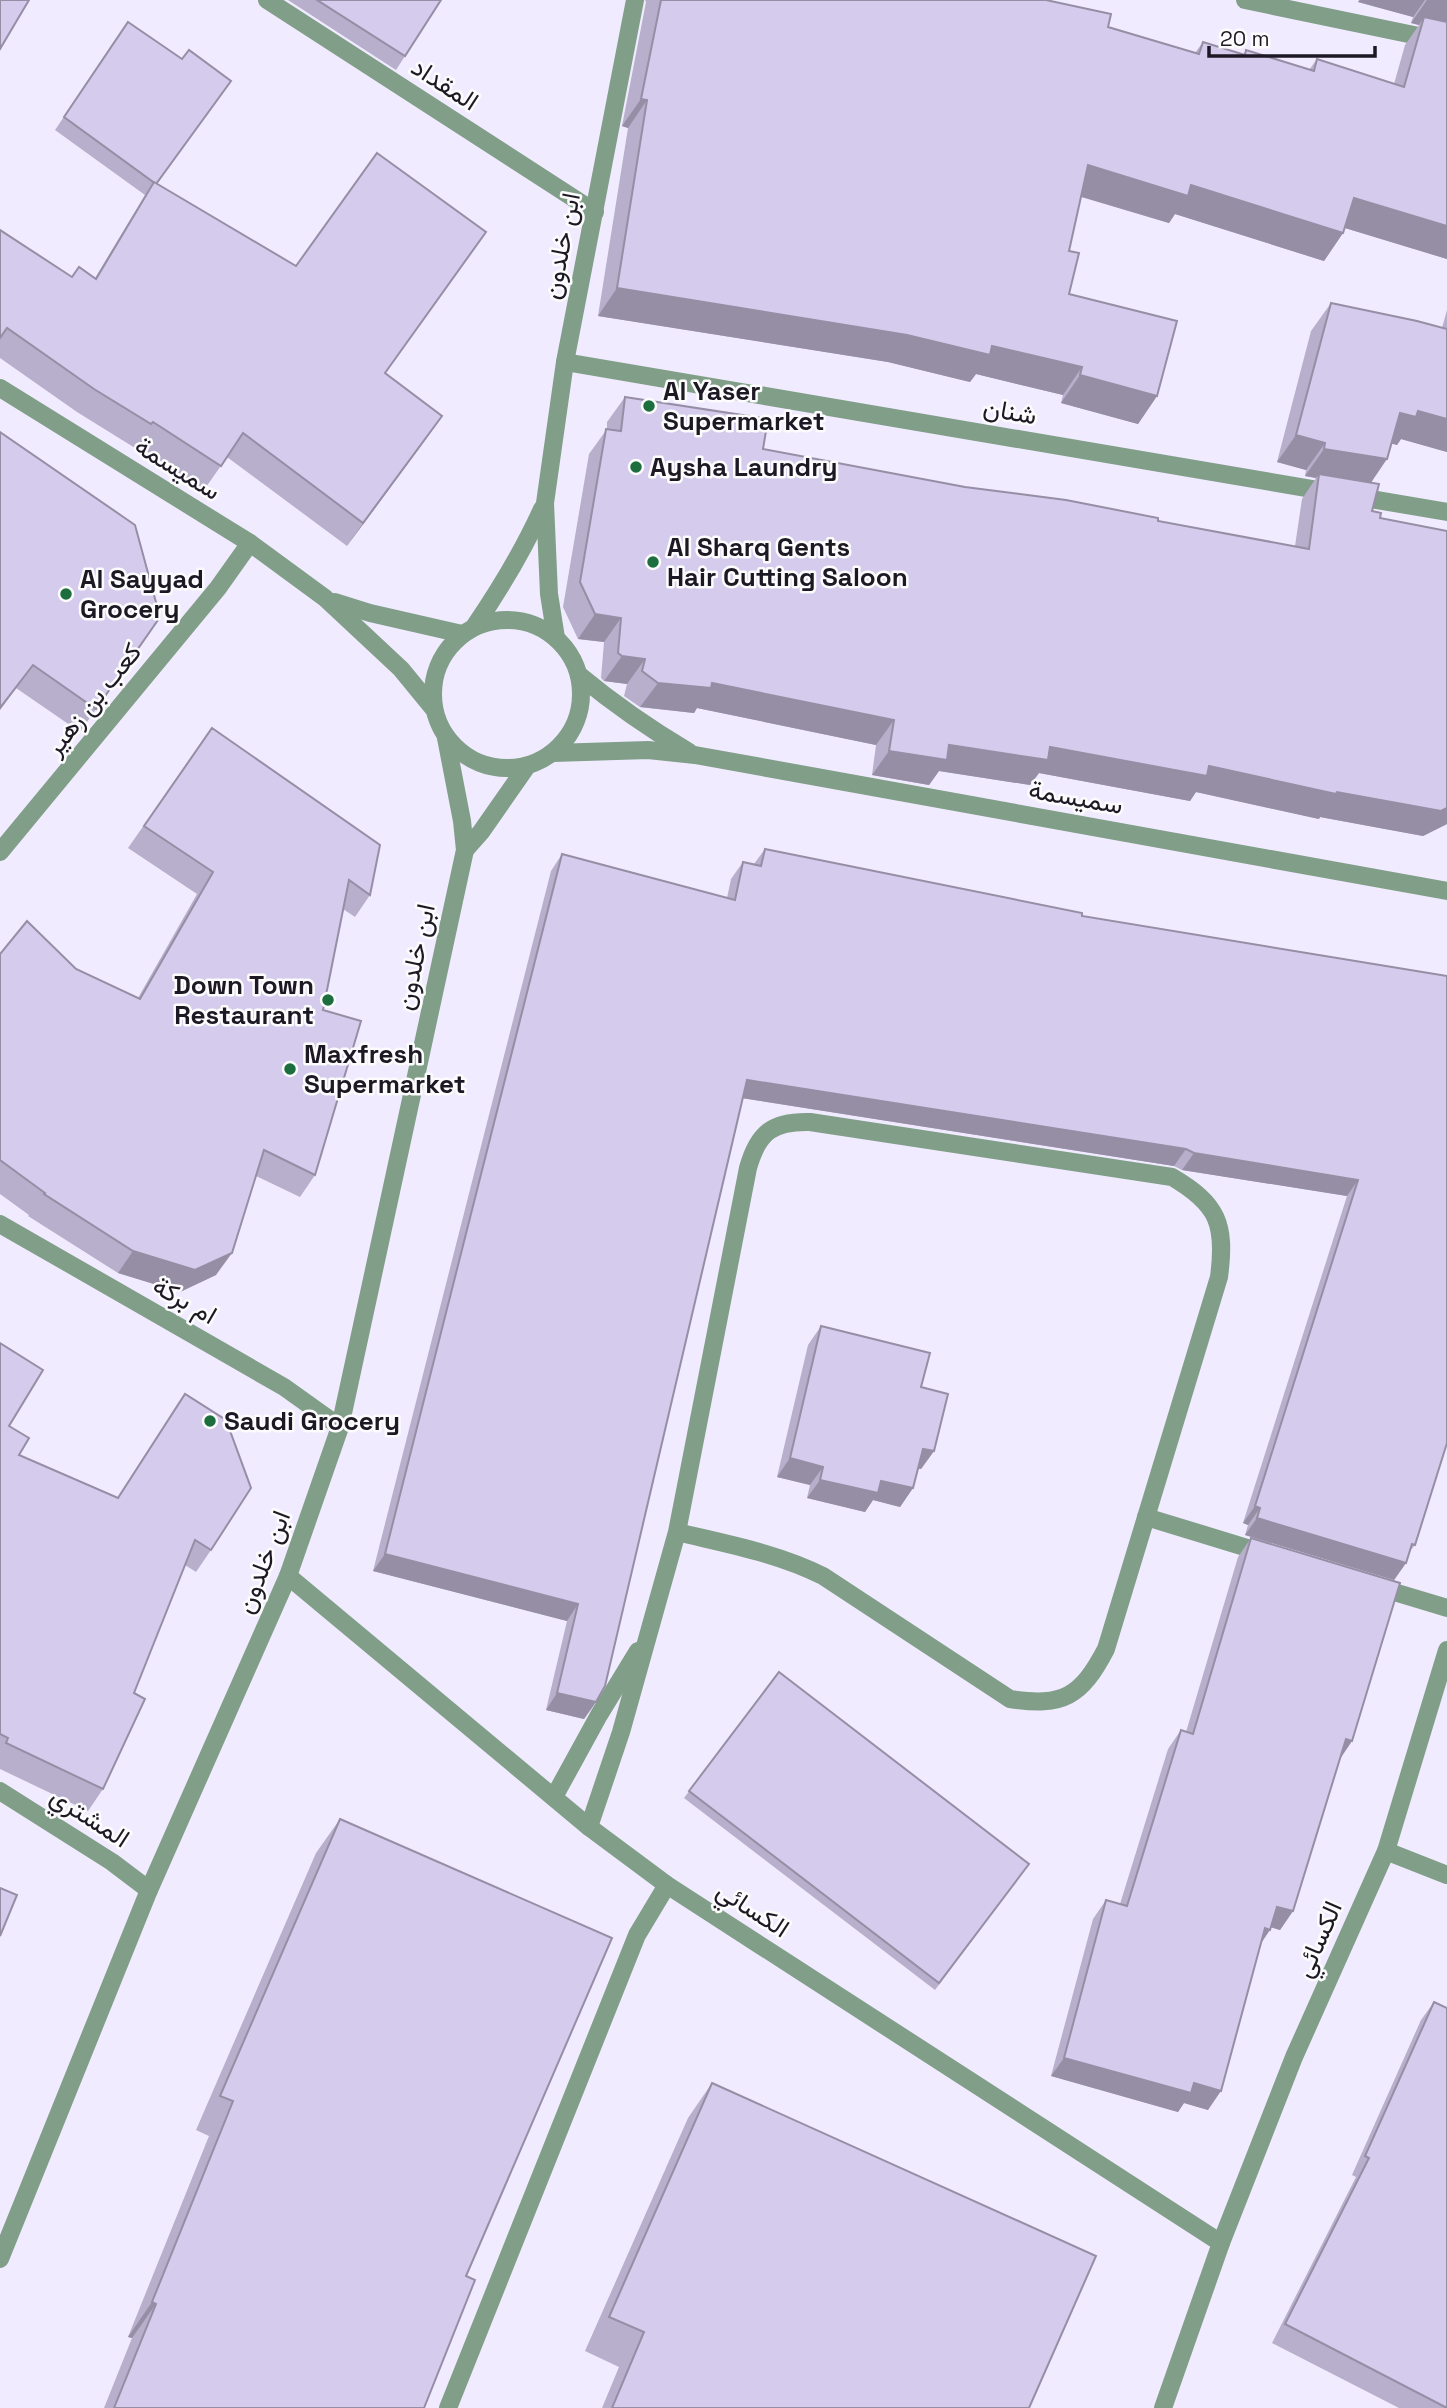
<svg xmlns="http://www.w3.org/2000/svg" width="1447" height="2408" font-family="'Space Grotesk',Vazirmatn,sans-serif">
	<rect width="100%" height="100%" fill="#f1ebff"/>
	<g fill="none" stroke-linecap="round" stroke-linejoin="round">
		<g stroke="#809e88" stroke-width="18">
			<polyline points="267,0 595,212"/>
			<polyline points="1245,0 1447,42"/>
			<polyline points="565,362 1447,512"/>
			<polyline points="0,388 250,543 325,598 401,669 433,708"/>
			<polyline points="335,602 370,613 462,634"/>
			<circle cx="507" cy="694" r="74"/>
			<path d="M 474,627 C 500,589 523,551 542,509"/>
			<polyline points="556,638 549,594 545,503 565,362 635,0"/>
			<path d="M 579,675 C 614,704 650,729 689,752"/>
			<polyline points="553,753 648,750 695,755 1447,891"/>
			<polyline points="465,850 481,832 527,766"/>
			<polyline points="0,852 218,588 250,543"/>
			<polyline points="0,1224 284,1387 340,1427"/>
			<polyline points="1146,1517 1267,1554"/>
			<polyline points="288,1576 589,1827 667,1885 1221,2243"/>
			<polyline points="1374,1586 1447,1608"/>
			<polyline points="0,1791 112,1862 149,1890"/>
			<polyline points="554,1797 599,1715 638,1651"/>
			<path d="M 589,1827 L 621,1732 L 677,1532 L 748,1168 C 758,1132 773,1121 810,1122 L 1172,1177 C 1218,1204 1226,1224 1219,1277 L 1106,1649 C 1081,1697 1063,1707 1010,1699 L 823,1576 C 777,1553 727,1544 677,1532"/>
			<polyline points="1386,1851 1447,1875"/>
			<polyline points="0,2259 149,1890 288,1576 340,1427 465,850 462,821 446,738"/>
			<polyline points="448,2408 637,1935 667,1885"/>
			<polyline points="1163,2408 1221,2243 1294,2057 1386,1851 1447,1650"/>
		</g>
	</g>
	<g fill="#b7afcb">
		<polygon points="288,0 441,0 396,70"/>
		<polygon points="645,0 1046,0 1108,27 1195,53 1203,42 1243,55 1246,50 1309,70 1317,59 1394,84 1405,45 1419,25 1411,23 1413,17 1358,2 1359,0 1447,0 1447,259 1345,228 1343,233 1324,261 1175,214 1169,223 1081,197 1069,251 1069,294 1157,396 1138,424 1061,403 1063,395 976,374 970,382 888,362 598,316 628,128 622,126 646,2"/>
		<polygon points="128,22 157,184 385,373 426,439 347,546 227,457 204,490 137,445 135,448 77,412 0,358 0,230 72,277 95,278 145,195 55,130"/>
		<polygon points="1331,303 1442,328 1447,310 1447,452 1401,439 1397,445 1392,443 1371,483 1372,511 1380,518 1447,531 1447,824 1423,836 1320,817 1319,819 1196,792 1190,801 1039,773 1030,785 939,771 929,785 872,775 876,745 697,708 694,713 640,707 624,696 627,684 604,681 601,678 604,642 578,639 563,607 589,454 607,429 607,422 625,397 763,449 965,487 1295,546 1302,499 1316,478 1305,476 1306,470 1277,462 1311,331"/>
		<polygon points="0,432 160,617 80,732 16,688 0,710"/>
		<polygon points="212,728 370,895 355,917 343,909 323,1010 315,1175 300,1197 256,1176 216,1275 180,1292 118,1273 28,1216 29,1215 0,1194 0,954 76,969 138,998 197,894 128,848"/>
		<polygon points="765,849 1082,916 1447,976 1415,1545 1409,1552 1406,1563 1394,1580 1245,1535 1248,1525 1243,1523 1347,1196 1182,1170 1174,1166 742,1098 596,1702 584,1719 546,1710 567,1621 373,1571 551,871 562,854 727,898 731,879 743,862 754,864"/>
		<polygon points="821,1326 921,1387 934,1451 921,1469 918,1469 913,1488 900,1507 873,1500 865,1512 807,1498 810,1485 777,1477 808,1345"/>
		<polygon points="0,1343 9,1426 19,1455 117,1498 185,1394 211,1550 196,1572 185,1565 134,1693 103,1789 88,1811 0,1769"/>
		<polygon points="1251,1538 1352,1741 1340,1759 1293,1911 1280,1930 1271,1927 1262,1942 1208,2110 1184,2103 1178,2112 1051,2076 1093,1919 1106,1900 1120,1904 1168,1749 1181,1730 1186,1732 1238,1557"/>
		<polygon points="779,1672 1029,1864 935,1990 684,1798"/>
		<polygon points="340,1819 466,2276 424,2408 104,2408 132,2338 128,2337 209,2136 196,2130 316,1853"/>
		<polygon points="1434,2002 1447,2408 1399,2408 1272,2343 1356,2177 1352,2175 1421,2020"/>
		<polygon points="712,2083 1029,2408 602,2408 619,2367 585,2351 688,2118"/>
	</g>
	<g fill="#958ea5">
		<polygon points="1360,0 1425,0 1413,17 1358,2"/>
		<polygon points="1427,0 1447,0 1447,30 1424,17 1419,25 1411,23"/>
		<polygon points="641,99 647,100 628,128 622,126"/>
		<polygon points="1088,165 1191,185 1343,233 1324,261 1175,214 1169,223 1069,193"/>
		<polygon points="1354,198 1447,226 1447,259 1335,225"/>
		<polygon points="617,288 992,346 1082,367 1063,395 976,374 970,382 888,362 598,316"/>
		<polygon points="1080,375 1157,396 1138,424 1061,403"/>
		<polygon points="1418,411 1447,419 1447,452 1401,439 1397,445 1381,441 1400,413"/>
		<polygon points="442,416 426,439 347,546 363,523"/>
		<polygon points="1296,435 1325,443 1306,470 1277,462"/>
		<polygon points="1324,449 1387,459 1368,487 1319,474 1316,478 1305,476"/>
		<polygon points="595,614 621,618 604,642 578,639"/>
		<polygon points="622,656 645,659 627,684 604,681"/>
		<polygon points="658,683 712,683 894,720 876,745 697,708 694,713 640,707"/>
		<polygon points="949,745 1050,747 1209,766 1337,792 1447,808 1447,824 1423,836 1320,817 1319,819 1196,792 1190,801 1039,773 1030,785 939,771 929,785 872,775 889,751"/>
		<polygon points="747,1080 1186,1149 1174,1166 735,1097"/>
		<polygon points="1194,1153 1358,1180 1347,1196 1182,1170"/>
		<polygon points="133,1251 232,1253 216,1275 180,1292 118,1273"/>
		<polygon points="923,1449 934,1451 921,1469 910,1467"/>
		<polygon points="790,1458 823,1467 810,1485 777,1477"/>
		<polygon points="820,1480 881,1481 913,1488 900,1507 873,1500 865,1512 807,1498"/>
		<polygon points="1255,1506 1260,1508 1248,1525 1243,1523"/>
		<polygon points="1257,1518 1406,1563 1394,1580 1245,1535"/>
		<polygon points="385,1554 578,1604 567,1621 373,1571"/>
		<polygon points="557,1693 596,1702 584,1719 546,1710"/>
		<polygon points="1346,1739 1352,1741 1339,1760"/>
		<polygon points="1277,1907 1293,1911 1280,1930 1264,1925"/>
		<polygon points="1265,1928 1270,1930 1257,1949"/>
		<polygon points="1064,2058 1194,2083 1221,2091 1208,2110 1184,2103 1178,2112 1051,2076"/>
		<polygon points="152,2302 156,2304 132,2338 128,2337"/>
	</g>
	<g fill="#d5cbec" stroke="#958ea5" stroke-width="2">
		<polygon points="0,0 29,0 0,49"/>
		<polygon points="317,0 441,0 405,56"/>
		<polygon points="661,0 1046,0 1111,14 1108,27 1199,54 1203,42 1245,55 1246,50 1314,71 1317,59 1404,87 1424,17 1447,22 1447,226 1354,198 1343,233 1191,185 1188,196 1088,165 1069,251 1079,253 1069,294 1177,321 1157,396 1080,375 1082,367 992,346 990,355 907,335 617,288 647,100 641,99"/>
		<polygon points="128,22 182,59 189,50 231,81 156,184 64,117"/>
		<polygon points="377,153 486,232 385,373 442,416 363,523 243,433 221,466 153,422 151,424 94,389 7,328 0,338 0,230 72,277 79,267 96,279 154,182 296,266"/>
		<polygon points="1331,303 1417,321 1447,329 1447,419 1418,411 1416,417 1400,413 1387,459 1324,449 1325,443 1296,435"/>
		<polygon points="625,397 768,419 763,449 965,487 1066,500 1158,518 1158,521 1309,549 1319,474 1379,484 1372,511 1381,513 1380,518 1447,531 1447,808 1441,811 1337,792 1336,794 1209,766 1207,776 1050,747 1048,760 949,745 947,760 889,751 894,720 712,683 711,688 658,683 642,671 645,659 622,656 618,653 621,618 595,614 580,582 606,429 621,431"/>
		<polygon points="0,432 135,525 160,617 96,709 33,665 0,708"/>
		<polygon points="212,728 380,845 370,895 349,880 323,1010 361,1021 315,1175 264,1150 232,1253 195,1270 133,1251 44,1194 45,1193 0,1160 0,954 27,921 76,969 140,999 213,872 144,826"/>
		<polygon points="765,849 1082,913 1082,916 1447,976 1447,1443 1415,1545 1412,1544 1406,1563 1257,1518 1260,1508 1255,1506 1358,1180 1194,1153 1186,1149 747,1080 605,1686 596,1702 557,1693 578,1604 385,1554 562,854 735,900 743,862 761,866"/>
		<polygon points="821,1326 930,1353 921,1387 948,1394 934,1451 923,1449 913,1488 881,1481 878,1493 820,1480 823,1467 790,1458"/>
		<polygon points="0,1343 43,1370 9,1426 29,1438 19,1455 118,1498 185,1394 226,1420 251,1488 211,1550 195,1540 134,1693 145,1699 103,1789 6,1743 8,1738 0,1734"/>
		<polygon points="1251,1538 1400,1583 1352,1741 1346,1739 1293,1911 1277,1907 1270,1930 1265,1928 1221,2091 1194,2083 1191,2093 1064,2058 1106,1900 1127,1906 1181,1730 1193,1734"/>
		<polygon points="779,1672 1029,1864 939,1983 689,1791"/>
		<polygon points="340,1819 612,1938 466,2276 475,2280 424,2408 114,2408 156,2304 152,2302 233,2101 220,2096"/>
		<polygon points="0,1888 17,1895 0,1936"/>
		<polygon points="1434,2002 1447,2008 1447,2408 1285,2324 1369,2158 1365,2156"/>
		<polygon points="712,2083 1096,2256 1029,2408 612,2408 644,2332 609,2317"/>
	</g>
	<g fill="#1d6e3e" stroke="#fcfcfc" stroke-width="2.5">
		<circle cx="649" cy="406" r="7"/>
		<circle cx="636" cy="467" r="7"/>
		<circle cx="653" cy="562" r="7"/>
		<circle cx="66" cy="594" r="7"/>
		<circle cx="328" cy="1000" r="7"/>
		<circle cx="290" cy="1069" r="7"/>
		<circle cx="210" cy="1421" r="7"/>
	</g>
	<g text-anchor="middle" stroke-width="5" stroke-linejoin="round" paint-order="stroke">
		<g font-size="26" fill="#1c1824" stroke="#fcfcfc">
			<text transform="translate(445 84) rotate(33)" y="9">المقداد</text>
			<text transform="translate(561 246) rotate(-79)" y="9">ابن خلدون</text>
			<text transform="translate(1010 411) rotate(10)" y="9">شنان</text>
			<text transform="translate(178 468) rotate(32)" y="9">سميسمة</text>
			<text transform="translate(93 699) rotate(-51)" y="9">كعب بن زهير</text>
			<text transform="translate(1076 797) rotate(10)" y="9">سميسمة</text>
			<text transform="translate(415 957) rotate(-78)" y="9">ابن خلدون</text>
			<text transform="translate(185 1300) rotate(30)" y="9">ام بركة</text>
			<text transform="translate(263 1562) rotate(-69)" y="9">ابن خلدون</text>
			<text transform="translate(90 1817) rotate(33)" y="9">المشتري</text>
			<text transform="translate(753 1909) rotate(33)" y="9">الكسائي</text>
			<text transform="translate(1318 1939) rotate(-66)" y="9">الكسائي</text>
		</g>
		<g font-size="26" font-weight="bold" fill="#1c1824" stroke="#fcfcfc" text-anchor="start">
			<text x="663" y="400">Al Yaser<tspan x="663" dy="30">Supermarket</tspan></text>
			<text x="650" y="476">Aysha Laundry</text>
			<text x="667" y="556">Al Sharq Gents<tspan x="667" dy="30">Hair Cutting Saloon</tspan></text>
			<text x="80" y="588">Al Sayyad<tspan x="80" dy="30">Grocery</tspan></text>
			<text x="314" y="994" text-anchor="end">Down Town<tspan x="314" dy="30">Restaurant</tspan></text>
			<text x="304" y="1063">Maxfresh<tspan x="304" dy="30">Supermarket</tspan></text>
			<text x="224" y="1430">Saudi Grocery</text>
		</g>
	</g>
	<path d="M1209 46v10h166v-10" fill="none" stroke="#1c1824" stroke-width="3.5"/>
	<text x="1220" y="46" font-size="21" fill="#1c1824" stroke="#fcfcfc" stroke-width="5" paint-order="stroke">20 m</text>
</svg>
